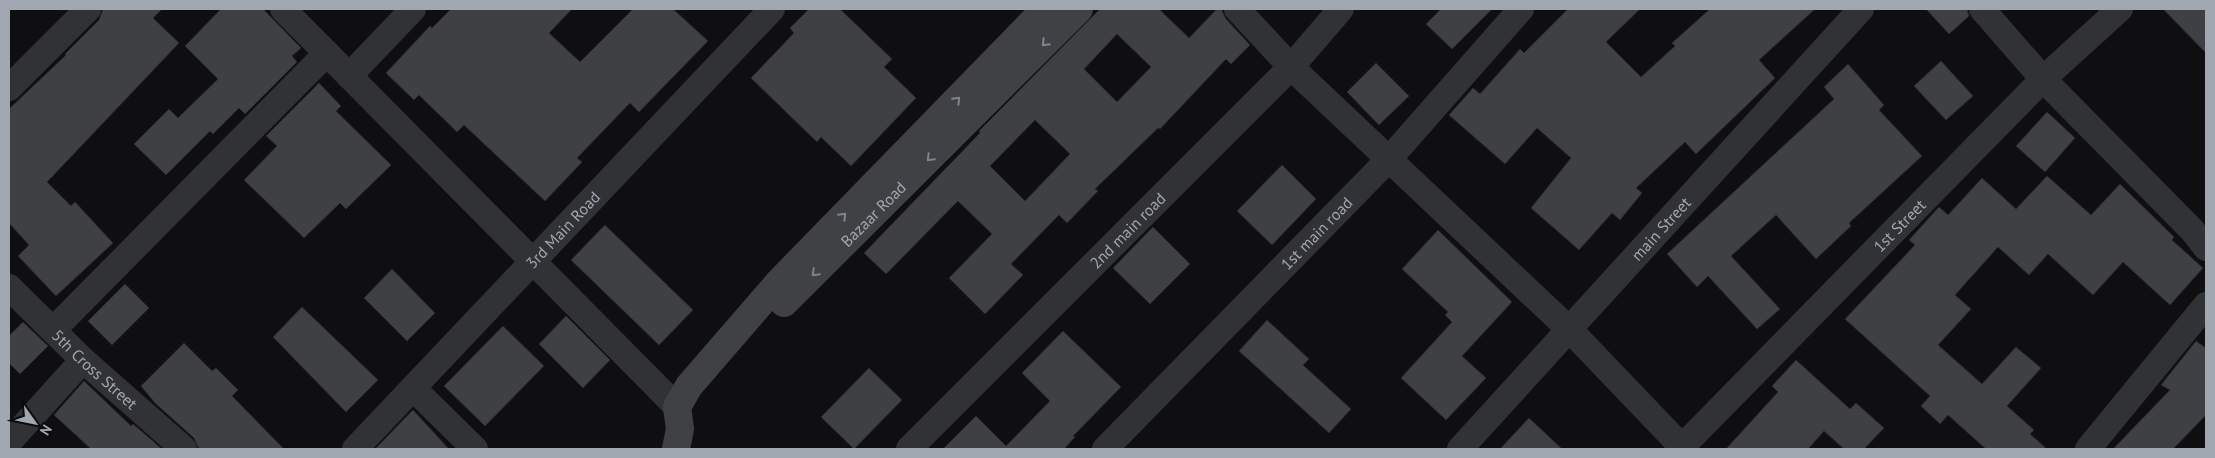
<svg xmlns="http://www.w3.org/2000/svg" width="2215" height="458" font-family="'PT Sans',sans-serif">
	<rect width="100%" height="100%" fill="#0f0f11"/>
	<g fill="#3e4044" stroke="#2a2a2c" fill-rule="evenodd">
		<polygon points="103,9 162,9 153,18 179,43 47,182 71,206 75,202 113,243 56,296 18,256 29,245 9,223 9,109 66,55 65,54 99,20"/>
		<polygon points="221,9 263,9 301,48 292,56 297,62 245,114 239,108 213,134 210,131 166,175 134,144 169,109 178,118 218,79 185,46"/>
		<polygon points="451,9 572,9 549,33 580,62 633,9 673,9 708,41 639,112 630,103 577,158 582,162 545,201 464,125 457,132 419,95 414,100 386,73 430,26 432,28"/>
		<polygon points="809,9 840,9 892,59 884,67 916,98 851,166 821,137 817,142 751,78 794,33 790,28"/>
		<path d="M 1100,9 L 1159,9 L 1189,38 L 1217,9 L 1221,9 L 1226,19 L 1250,45 L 1231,64 L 1226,59 L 1160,129 L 1158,128 L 1095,189 L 1098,191 L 1067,223 L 1059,215 L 1011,264 L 1023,275 L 985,314 L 949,278 L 992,234 L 958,201 L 886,274 L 864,253 L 980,133 L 979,131 ZM 1117,34 L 1151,67 L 1117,102 L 1084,69 ZM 1035,120 L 1070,154 L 1025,201 L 990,166 Z"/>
		<polygon points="1441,9 1492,9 1452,49 1426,24"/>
		<polygon points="1568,9 1640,9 1606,42 1641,77 1675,46 1672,43 1710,9 1815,9 1759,60 1775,78 1696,154 1685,142 1636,188 1642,193 1620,220 1612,213 1579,250 1531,208 1571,158 1537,128 1505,164 1449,115 1473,88 1480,94 1520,49 1524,53"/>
		<polygon points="1926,9 1967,9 1969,16 1949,34"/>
		<polygon points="2163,9 2206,9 2206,53"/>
		<polygon points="1941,61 1973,96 1946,120 1914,86"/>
		<polygon points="1376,63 1409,96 1379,125 1347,92"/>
		<polygon points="1848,64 1884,105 1879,110 1922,156 1849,223 1851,226 1816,259 1776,215 1731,256 1780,309 1757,329 1708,276 1697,287 1667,254 1834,99 1824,87"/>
		<polygon points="319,83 341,106 336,111 391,165 346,209 340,203 304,238 244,180 277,146 266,136"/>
		<polygon points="2047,112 2075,138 2045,172 2016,146"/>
		<polygon points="1282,165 1316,199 1272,245 1237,211"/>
		<polygon points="2047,176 2091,215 2120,184 2174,237 2172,240 2203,268 2170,305 2123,262 2093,295 2048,254 2029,275 1998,247 1955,295 1971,309 1938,345 1982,384 2016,347 2041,368 2007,406 2034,430 2030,434 2047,449 1986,449 1948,415 1940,424 1921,406 1930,396 1845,319 1915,245 1909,240 1939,207 1948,215 1982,178 2016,209"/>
		<polygon points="605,225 693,310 659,345 571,260"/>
		<polygon points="1153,227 1190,264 1150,304 1113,268"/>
		<polygon points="1438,230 1512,302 1462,356 1486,378 1446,420 1401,378 1452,322 1445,315 1448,312 1402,269"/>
		<polygon points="392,269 435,313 407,341 364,298"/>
		<polygon points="125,284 149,308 112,345 88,321"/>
		<polygon points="302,307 378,380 346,412 273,337"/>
		<polygon points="566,316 610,360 583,388 539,344"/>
		<polygon points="1267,320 1309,359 1303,365 1351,409 1329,433 1239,351"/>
		<polygon points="23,322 48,346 20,374 9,363 9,336"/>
		<polygon points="503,326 544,366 485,426 444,386"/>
		<polygon points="1063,331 1121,387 1073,436 1075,437 1064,449 943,449 976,416 1006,446 1050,401 1022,373"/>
		<polygon points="2196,341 2206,348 2206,415 2173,449 2113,449 2170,390 2161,385"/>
		<polygon points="184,343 212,371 216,368 238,390 232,396 284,449 199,449 194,438 155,403 141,386"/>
		<polygon points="1796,360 1850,409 1856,403 1884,428 1864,449 1844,449 1824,431 1808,449 1726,449 1778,392 1772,386"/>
		<polygon points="869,368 902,400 854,449 821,417"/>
		<polygon points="84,381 131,426 133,424 162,449 91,449 54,415"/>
		<polygon points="413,410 449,449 375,449"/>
		<polygon points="1529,418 1562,449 1500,449"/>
	</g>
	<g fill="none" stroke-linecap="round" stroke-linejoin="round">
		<g stroke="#313235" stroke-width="26">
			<polyline points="283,9 677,407"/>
			<path id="s1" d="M 1237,9 L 1291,67 L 1570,330 L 1682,447 L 2043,79 L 2120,9"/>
			<polyline points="1982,9 2043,79 2192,230 2206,248"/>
			<polyline points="349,76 413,9"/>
			<polyline points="9,88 88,9"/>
			<path id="s2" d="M 9,287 L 83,360 L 184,449"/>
			<polyline points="53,330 327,53"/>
			<polyline points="413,388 475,449"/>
			<polyline points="9,442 83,360"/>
			<path id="s3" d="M 355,449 L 772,9"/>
			<path id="s4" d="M 909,449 L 1291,67 L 1341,9"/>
			<path id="s5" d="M 1105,449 L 1390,158 L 1521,9"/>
			<path id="s6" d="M 1460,449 L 1861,9"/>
			<polyline points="2088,449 2206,305"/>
		</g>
		<g stroke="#3f4145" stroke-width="28">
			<path id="s7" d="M 784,303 L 1079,9"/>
			<polyline points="676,449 680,429 677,407 689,386 779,282 1045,9"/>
		</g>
	</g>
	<defs><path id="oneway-chevron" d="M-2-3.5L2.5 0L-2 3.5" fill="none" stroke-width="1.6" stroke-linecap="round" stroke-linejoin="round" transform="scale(1.25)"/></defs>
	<g stroke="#7f838b">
		<use href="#oneway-chevron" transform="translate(1045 43) rotate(135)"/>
		<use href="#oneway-chevron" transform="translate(957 100) rotate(-46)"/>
		<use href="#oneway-chevron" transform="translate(930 158) rotate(135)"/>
		<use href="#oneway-chevron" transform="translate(843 216) rotate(-46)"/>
		<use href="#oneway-chevron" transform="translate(815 273) rotate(135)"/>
	</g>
	<g text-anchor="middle" stroke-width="4" stroke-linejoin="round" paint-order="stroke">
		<g font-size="16" fill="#a1a7b1" stroke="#0a0b0c">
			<text dy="6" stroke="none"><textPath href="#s7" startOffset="126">Bazaar Road</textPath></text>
			<text dy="6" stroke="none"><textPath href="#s1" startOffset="935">1st Street</textPath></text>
			<text dy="6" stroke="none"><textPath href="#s3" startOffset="302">3rd Main Road</textPath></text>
			<text dy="6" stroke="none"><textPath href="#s6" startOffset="298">main Street</textPath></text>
			<text dy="6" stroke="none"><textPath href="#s4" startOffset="309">2nd main road</textPath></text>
			<text dy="6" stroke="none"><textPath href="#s5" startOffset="302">1st main road</textPath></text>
			<text dy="6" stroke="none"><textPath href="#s2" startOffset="119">5th Cross Street</textPath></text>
		</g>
	</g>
	<rect width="2215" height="458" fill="none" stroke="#a1a7b1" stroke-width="20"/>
	<g transform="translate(35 423) rotate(123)" stroke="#0a0b0c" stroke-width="4" paint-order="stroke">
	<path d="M0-4L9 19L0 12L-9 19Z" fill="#a1a7b1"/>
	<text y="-8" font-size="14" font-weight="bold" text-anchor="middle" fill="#a1a7b1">N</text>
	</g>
</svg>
